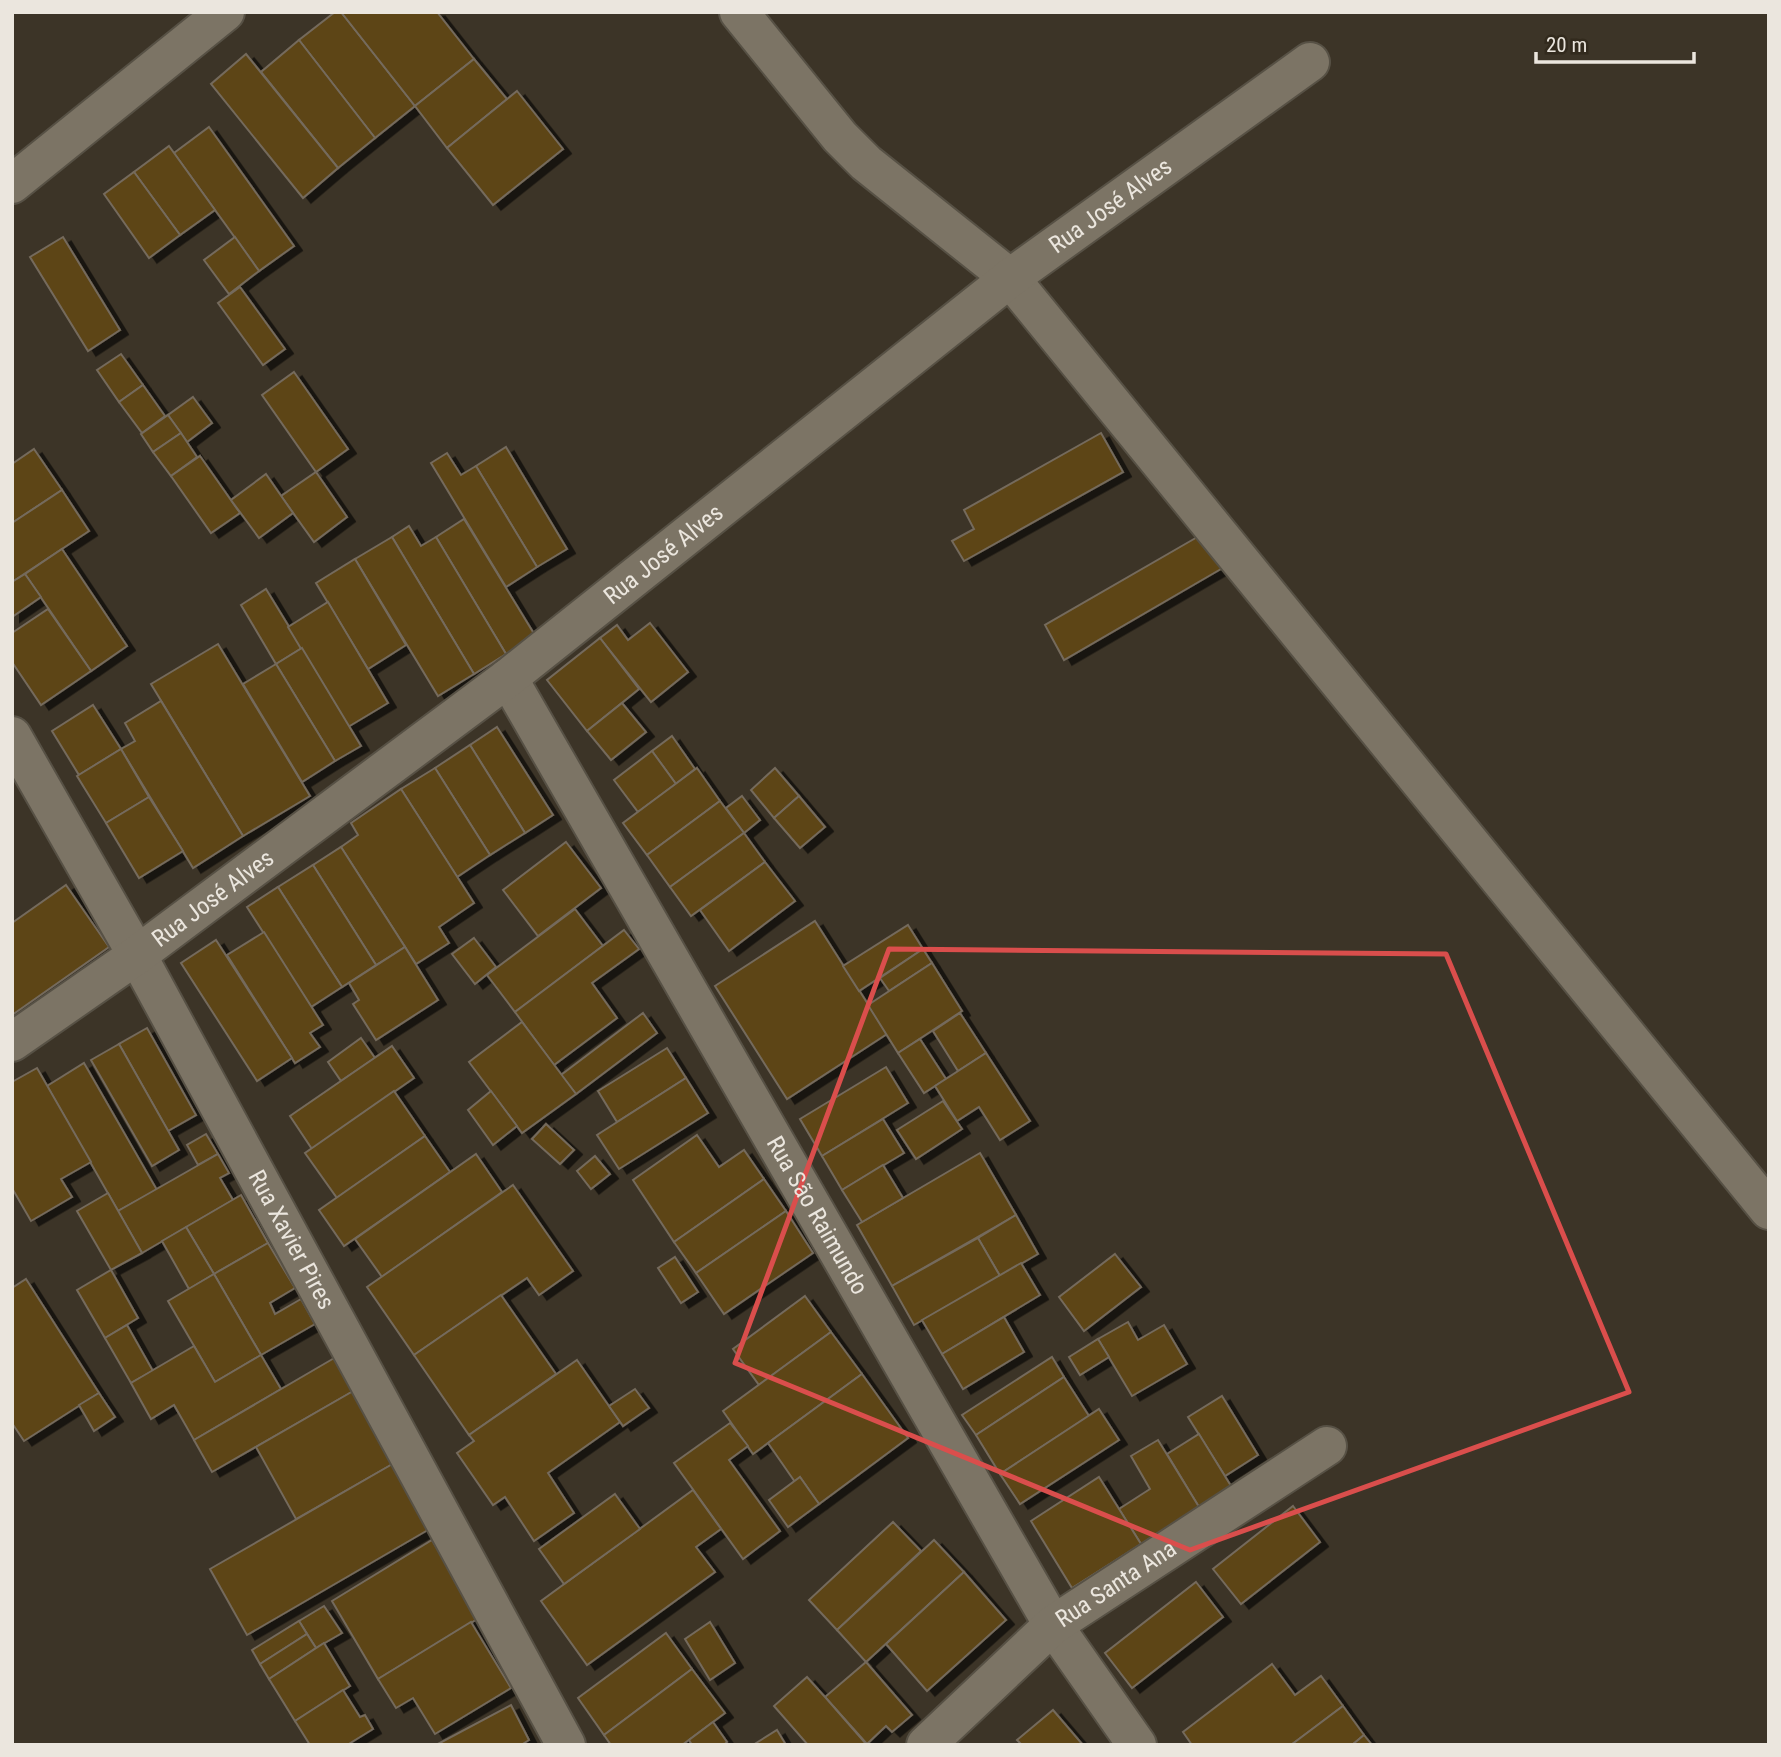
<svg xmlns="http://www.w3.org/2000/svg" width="1781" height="1757" font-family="'Roboto Condensed',sans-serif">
	<defs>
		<filter id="shadow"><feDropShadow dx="8" dy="4.5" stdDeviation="0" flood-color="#0009"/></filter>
	</defs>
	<rect width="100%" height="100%" fill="#3c3427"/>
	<g fill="#5d4414" stroke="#746a5c" stroke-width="2" filter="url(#shadow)">
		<polygon points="335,12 341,12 415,106 375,138 299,40"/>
		<polygon points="341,12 437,12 474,59 415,106"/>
		<polygon points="299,40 375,138 338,168 261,72"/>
		<polygon points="246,54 338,168 303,198 211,84"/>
		<polygon points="474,59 507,99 447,148 415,106"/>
		<polygon points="517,91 563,149 493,205 447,148"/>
		<polygon points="209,127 294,246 259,271 174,153"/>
		<polygon points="169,146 215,210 180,235 134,172"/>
		<polygon points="134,172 180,235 149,258 104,194"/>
		<polygon points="63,237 120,330 88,351 30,257"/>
		<polygon points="235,237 259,271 229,294 204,260"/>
		<polygon points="240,287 285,349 263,365 218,303"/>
		<polygon points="121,354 143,385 119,402 97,370"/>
		<polygon points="294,372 348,449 316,472 262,395"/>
		<polygon points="143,385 165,416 142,433 119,402"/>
		<polygon points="193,397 212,423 187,442 168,415"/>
		<polygon points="168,415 181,433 153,452 141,434"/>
		<polygon points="181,433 197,457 171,476 153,452"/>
		<polygon points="1101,433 1123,472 964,561 952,541 974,529 964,510"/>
		<polygon points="506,447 567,549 537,567 476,466"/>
		<polygon points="34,449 62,490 12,523 12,464"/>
		<polygon points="447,453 461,475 476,466 537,567 506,587 431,463"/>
		<polygon points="200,456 240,513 211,533 171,476"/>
		<polygon points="316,472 347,517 314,542 281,496"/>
		<polygon points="266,474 293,513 259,538 231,500"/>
		<polygon points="62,490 89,531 12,582 12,523"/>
		<polygon points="464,519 536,637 506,654 436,537"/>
		<polygon points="409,526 421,546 436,537 506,654 474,674 392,537"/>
		<polygon points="1213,528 1233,562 1064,660 1045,625"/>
		<polygon points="392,537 474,674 438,696 355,559"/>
		<polygon points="62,549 127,646 91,671 25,574"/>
		<polygon points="355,559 406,645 368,669 316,583"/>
		<polygon points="25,574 41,597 12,617 12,582"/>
		<polygon points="266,589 302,648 276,664 241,605"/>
		<polygon points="328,602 388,703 348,727 288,627"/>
		<polygon points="48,609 91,671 41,705 12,662 12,633"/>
		<polygon points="650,623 688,672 651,702 600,638 617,625 628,640"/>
		<polygon points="600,638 639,689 587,731 547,680"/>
		<polygon points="218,644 310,796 243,836 151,684"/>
		<polygon points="302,648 361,746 335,761 276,664"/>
		<polygon points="276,664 335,761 302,782 243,684"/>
		<polygon points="161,701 243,836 193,868 121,749 135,741 125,723"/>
		<polygon points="622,703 646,732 611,760 587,731"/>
		<polygon points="93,705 121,749 79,775 52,731"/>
		<polygon points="497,727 553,815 525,833 470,745"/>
		<polygon points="672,736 695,769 676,784 652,751"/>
		<polygon points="470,745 525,833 490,855 435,768"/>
		<polygon points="121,749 149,797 106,823 77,776"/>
		<polygon points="652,751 676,784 638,812 614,780"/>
		<polygon points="435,768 490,855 457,877 401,789"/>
		<polygon points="697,768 720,801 647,855 623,823"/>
		<polygon points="775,768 799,796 774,818 751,790"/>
		<polygon points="401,789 474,903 439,927 449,943 416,964 341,847 358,835 351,823"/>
		<polygon points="742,796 760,820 744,833 726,808"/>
		<polygon points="799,796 825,827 800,848 774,818"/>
		<polygon points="149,797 183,851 139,878 106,823"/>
		<polygon points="720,801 744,833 670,887 647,855"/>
		<polygon points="744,833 765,862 691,916 670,887"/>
		<polygon points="566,842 601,888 538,936 503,890"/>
		<polygon points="341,847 405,947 376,965 313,865"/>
		<polygon points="765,862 795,901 729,951 700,910"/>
		<polygon points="313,865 376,965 342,987 278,887"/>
		<polygon points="66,885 109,947 12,1015 12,923"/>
		<polygon points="278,887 342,987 311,1007 247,907"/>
		<polygon points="575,909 603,946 515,1012 487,975"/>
		<polygon points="815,921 887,1034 787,1099 715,986"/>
		<polygon points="908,925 923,949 859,991 843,966"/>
		<polygon points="624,930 639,949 592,983 617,1018 554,1065 515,1012"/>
		<polygon points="264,932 323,1025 310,1033 320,1047 295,1063 227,955"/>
		<polygon points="474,938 496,967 475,984 452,954"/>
		<polygon points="216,940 292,1058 257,1081 181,963"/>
		<polygon points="405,947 438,1000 376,1040 353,1004 359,1000 349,983"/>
		<polygon points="923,949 932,963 889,991 880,978"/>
		<polygon points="932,963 962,1011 898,1053 868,1005"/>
		<polygon points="643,1013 657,1033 576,1094 561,1075"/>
		<polygon points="960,1013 986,1053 958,1071 933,1031"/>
		<polygon points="522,1022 576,1094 522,1133 469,1062"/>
		<polygon points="147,1028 196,1115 168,1131 119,1044"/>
		<polygon points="361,1038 375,1058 341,1081 328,1062"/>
		<polygon points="920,1039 946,1079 924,1093 898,1053"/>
		<polygon points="119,1044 179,1150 152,1166 91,1060"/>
		<polygon points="392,1046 414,1078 312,1149 290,1116"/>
		<polygon points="667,1048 686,1078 617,1122 598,1091"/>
		<polygon points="986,1053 1030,1121 1000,1140 979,1107 957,1121 935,1086"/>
		<polygon points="84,1063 157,1190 118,1211 47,1086"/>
		<polygon points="886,1067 908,1103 822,1156 800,1119"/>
		<polygon points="37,1068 91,1162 61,1179 72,1197 31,1221 12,1188 12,1082"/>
		<polygon points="686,1078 708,1113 619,1169 597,1135"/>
		<polygon points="394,1091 425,1136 337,1198 305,1153"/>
		<polygon points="491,1091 517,1126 493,1145 468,1110"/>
		<polygon points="943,1101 962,1129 916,1159 897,1130"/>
		<polygon points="883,1119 904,1153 842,1190 822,1156"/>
		<polygon points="546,1124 574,1150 560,1164 532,1139"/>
		<polygon points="206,1134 218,1154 198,1165 187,1145"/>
		<polygon points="697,1135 719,1167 744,1150 764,1179 674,1242 633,1180"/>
		<polygon points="425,1136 450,1172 344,1246 319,1210"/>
		<polygon points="980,1153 1016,1215 892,1286 857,1225"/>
		<polygon points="218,1154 229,1173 220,1178 233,1200 142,1253 118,1211"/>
		<polygon points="476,1154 502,1192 382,1277 355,1239"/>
		<polygon points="595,1156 610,1174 591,1189 577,1171"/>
		<polygon points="883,1165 903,1198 862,1222 842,1190"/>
		<polygon points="764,1179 786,1211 696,1273 674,1242"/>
		<polygon points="513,1185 573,1271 539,1295 527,1278 414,1355 367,1287"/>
		<polygon points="108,1193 142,1253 111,1270 77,1211"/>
		<polygon points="241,1195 268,1243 214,1274 186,1227"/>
		<polygon points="786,1211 813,1253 724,1314 696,1273"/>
		<polygon points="1016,1215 1038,1254 1000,1276 978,1238"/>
		<polygon points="186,1227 214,1274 189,1289 162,1241"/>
		<polygon points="978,1238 1000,1276 914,1325 892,1286"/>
		<polygon points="268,1243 295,1288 270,1303 275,1314 301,1299 315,1324 261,1355 214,1274"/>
		<polygon points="1115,1254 1141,1287 1084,1331 1059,1297"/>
		<polygon points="675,1257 698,1292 681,1303 658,1268"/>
		<polygon points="1021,1263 1040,1295 942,1354 922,1320"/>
		<polygon points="111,1270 138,1318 105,1338 77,1290"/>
		<polygon points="214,1274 261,1355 215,1382 168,1301"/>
		<polygon points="26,1279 99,1393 24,1441 12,1423 12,1288"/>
		<polygon points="501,1295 556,1374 469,1435 414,1355"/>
		<polygon points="805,1296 831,1332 759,1385 733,1349"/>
		<polygon points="1004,1317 1024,1352 963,1389 942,1354"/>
		<polygon points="1128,1322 1138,1340 1164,1325 1187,1364 1132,1396 1098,1339"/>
		<polygon points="127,1325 153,1371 131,1383 105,1338"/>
		<polygon points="831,1332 862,1374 753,1454 723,1411"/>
		<polygon points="1098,1339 1109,1357 1080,1375 1069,1357"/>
		<polygon points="194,1346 215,1382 261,1355 281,1389 194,1440 174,1405 151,1419 131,1383"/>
		<polygon points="336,1357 355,1390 212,1472 194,1440"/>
		<polygon points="1052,1357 1064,1377 976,1435 962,1415"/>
		<polygon points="577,1360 620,1422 548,1473 574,1513 534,1541 505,1497 493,1505 457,1453 474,1441 469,1435"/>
		<polygon points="862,1374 908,1438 819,1504 800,1477 795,1482 768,1443"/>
		<polygon points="1064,1377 1089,1416 1000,1474 976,1435"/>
		<polygon points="635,1389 649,1408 623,1426 609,1406"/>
		<polygon points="355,1390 396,1462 296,1519 256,1447"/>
		<polygon points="99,1393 115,1417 94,1431 79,1405"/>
		<polygon points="1222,1396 1258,1455 1225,1476 1188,1417"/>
		<polygon points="1099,1409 1119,1440 1020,1504 1000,1474"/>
		<polygon points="730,1423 748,1446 729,1460 780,1531 743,1559 674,1463"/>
		<polygon points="1199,1434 1231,1486 1199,1507 1167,1454"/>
		<polygon points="1158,1440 1199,1507 1141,1544 1119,1509 1150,1489 1131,1456"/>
		<polygon points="396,1462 433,1527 247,1635 210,1569"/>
		<polygon points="800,1477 819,1504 788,1527 769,1500"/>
		<polygon points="1099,1477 1141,1544 1072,1588 1031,1521"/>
		<polygon points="693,1490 721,1529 696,1547 715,1572 587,1665 541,1601"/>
		<polygon points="615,1494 640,1529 564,1584 539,1549"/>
		<polygon points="1293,1506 1320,1542 1241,1604 1213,1569"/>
		<polygon points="893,1522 921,1551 837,1630 809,1600"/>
		<polygon points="432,1540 479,1618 378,1679 332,1601"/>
		<polygon points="934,1540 964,1572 866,1662 837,1630"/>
		<polygon points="964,1572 1006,1620 927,1691 886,1644"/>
		<polygon points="1196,1582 1223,1617 1132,1688 1105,1653"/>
		<polygon points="324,1606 342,1633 316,1648 299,1621"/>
		<polygon points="299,1621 307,1634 260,1664 252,1650"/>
		<polygon points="471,1622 511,1688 435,1734 413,1698 396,1708 378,1679"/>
		<polygon points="710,1622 735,1663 710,1680 685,1639"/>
		<polygon points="666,1633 692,1669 604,1735 578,1698"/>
		<polygon points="307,1634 316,1648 269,1679 260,1664"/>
		<polygon points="324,1643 350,1686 295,1721 269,1679"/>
		<polygon points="866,1662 912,1715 892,1732 886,1726 867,1744 825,1697"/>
		<polygon points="1272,1664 1295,1695 1321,1676 1343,1706 1291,1745 1192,1745 1183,1732"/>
		<polygon points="692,1669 725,1713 682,1745 611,1745 604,1735"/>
		<polygon points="807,1677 825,1697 867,1745 808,1745 774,1706"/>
		<polygon points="343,1690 360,1717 365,1715 373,1729 347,1745 310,1745 295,1721"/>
		<polygon points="511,1705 529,1740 521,1745 436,1745"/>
		<polygon points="1343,1706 1364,1735 1352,1745 1291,1745"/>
		<polygon points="1053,1710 1083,1745 1022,1745 1017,1740"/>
		<polygon points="713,1722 727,1742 724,1745 692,1745 689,1740"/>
		<polygon points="777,1730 786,1745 753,1745"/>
		<polygon points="1364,1735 1372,1745 1352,1745"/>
	</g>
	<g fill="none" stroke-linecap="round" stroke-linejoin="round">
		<g stroke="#575145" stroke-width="42">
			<g id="street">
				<polyline points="739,12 840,137 866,163 1010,278 1769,1210"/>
				<polyline points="12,184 225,12"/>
				<path id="s1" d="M 508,678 L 1053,1625 L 1137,1745"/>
				<path id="s2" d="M 12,736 L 137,955 L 566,1745"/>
				<path id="s3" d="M 12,1042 L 137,955 L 508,678 L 1010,278 L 1310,62"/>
				<path id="s4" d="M 926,1745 L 1053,1625 L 1327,1446"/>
			</g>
		</g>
		<use href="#street" stroke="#7c7465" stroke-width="38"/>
	</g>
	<path fill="none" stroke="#da4e4c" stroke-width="5" stroke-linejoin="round" d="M 889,949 L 1446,954 L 1629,1392 L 1190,1550 L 735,1363 Z"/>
	<g text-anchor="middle" stroke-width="6" stroke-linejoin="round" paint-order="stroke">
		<g font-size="24" fill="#ebe6de" stroke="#322a1d">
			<text dy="8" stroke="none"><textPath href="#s3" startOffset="1381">Rua José Alves</textPath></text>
			<text dy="8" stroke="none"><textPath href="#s3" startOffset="814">Rua José Alves</textPath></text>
			<text dy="8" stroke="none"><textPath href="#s3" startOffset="247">Rua José Alves</textPath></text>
			<text dy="8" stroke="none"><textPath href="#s1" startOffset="620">Rua São Raimundo</textPath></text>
			<text dy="8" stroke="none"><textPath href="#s2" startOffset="576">Rua Xavier Pires</textPath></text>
			<text dy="8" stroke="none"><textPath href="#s4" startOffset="250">Rua Santa Ana</textPath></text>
		</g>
	</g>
	<rect width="1781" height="1757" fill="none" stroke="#ebe6de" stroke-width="28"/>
	<path d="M1536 52v10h158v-10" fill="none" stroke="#ebe6de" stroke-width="3.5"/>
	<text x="1546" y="52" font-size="21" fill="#ebe6de" stroke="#322a1d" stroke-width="5" paint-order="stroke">20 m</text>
</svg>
